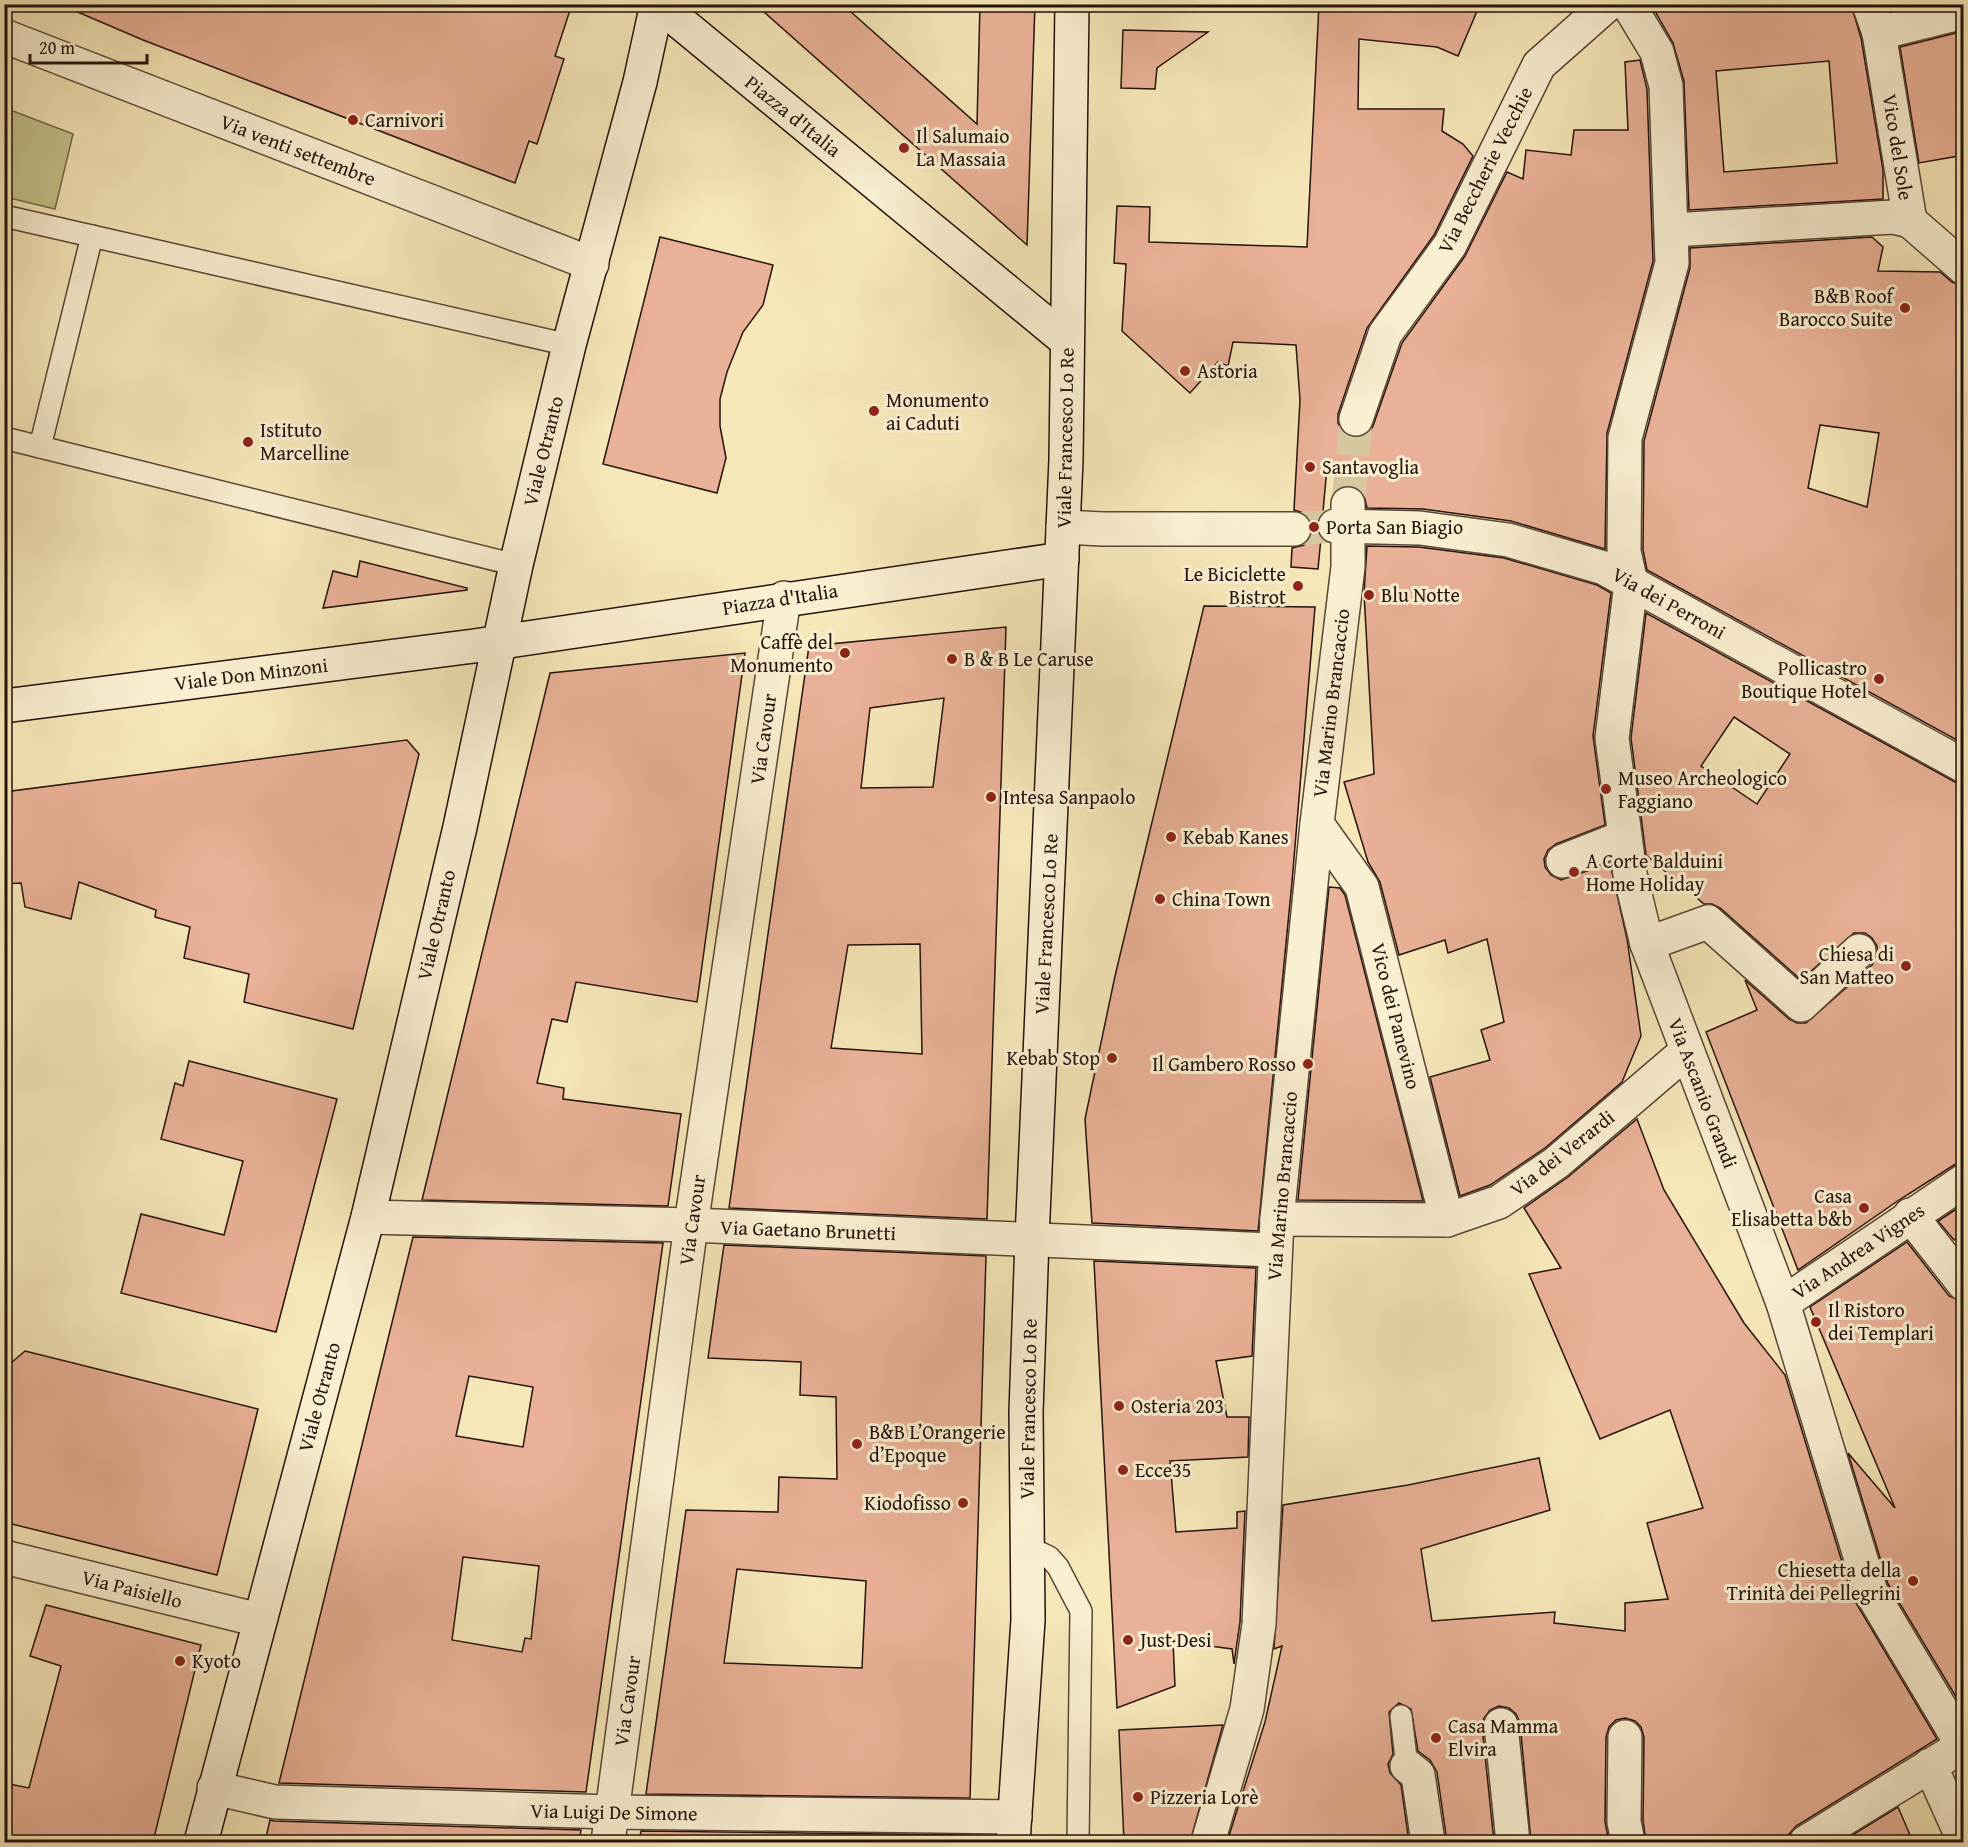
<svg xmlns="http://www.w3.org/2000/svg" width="1968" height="1847" font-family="'Gentium Book Plus',serif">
	<rect width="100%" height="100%" fill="#f6e7b8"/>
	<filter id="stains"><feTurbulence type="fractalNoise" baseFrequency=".00333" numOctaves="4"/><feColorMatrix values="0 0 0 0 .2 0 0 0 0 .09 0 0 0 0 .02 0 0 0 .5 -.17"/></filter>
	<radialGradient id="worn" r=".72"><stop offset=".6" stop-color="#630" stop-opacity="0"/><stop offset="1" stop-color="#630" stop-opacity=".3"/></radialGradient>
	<polygon fill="#c4c389" stroke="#746a4a" stroke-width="1.5" points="5,108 73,134 55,209 5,197"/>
	<g fill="#e9b197" stroke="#25120c" stroke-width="1.5" fill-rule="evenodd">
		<polygon points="59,4 572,4 555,56 564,59 537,144 529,141 515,183 143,40"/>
		<polygon points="755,4 842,4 977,124 980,4 1035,4 1027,245"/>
		<polygon points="1319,4 1480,4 1458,56 1437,47 1359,39 1358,109 1444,109 1442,131 1463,144 1473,156 1434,235 1367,328 1338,414 1338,423 1342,431 1351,437 1360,437 1369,433 1373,426 1402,343 1465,256 1507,172 1523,179 1526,150 1571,155 1574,130 1628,130 1625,62 1640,60 1647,89 1653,261 1607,433 1605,549 1511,521 1423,509 1367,508 1364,495 1358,488 1356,467 1327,467 1323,512 1316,525 1321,538 1318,569 1291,567 1292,548 1304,545 1310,539 1313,530 1310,519 1303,513 1294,510 1300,400 1296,345 1233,342 1228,366 1218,362 1190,393 1122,331 1126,264 1114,263 1117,206 1150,207 1149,242 1307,247"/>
		<path d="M 1651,4 L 1851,4 L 1861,38 L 1883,170 L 1883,199 L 1689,210 L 1684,81 L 1673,43 ZM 1829,61 L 1837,163 L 1724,172 L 1716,71 Z"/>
		<polygon points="1889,4 1916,4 1891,11"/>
		<polygon points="1123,30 1208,32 1157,68 1155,89 1121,88"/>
		<polygon points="1964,31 1964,155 1919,163 1900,47"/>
		<polygon points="660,237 773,265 763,305 743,332 727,372 720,399 720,426 726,458 717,493 603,464"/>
		<path d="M 1872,237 L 1883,247 L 1878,271 L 1940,272 L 1952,282 L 1964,286 L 1964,744 L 1647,570 L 1643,550 L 1644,441 L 1690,268 L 1690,248 ZM 1820,425 L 1879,433 L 1867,507 L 1808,488 Z"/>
		<polygon points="1367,546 1419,547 1504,558 1597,585 1611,593 1593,736 1605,825 1556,844 1548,850 1544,859 1545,867 1551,875 1561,880 1610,863 1627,939 1641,1036 1622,1082 1545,1148 1490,1185 1460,1196 1430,1077 1490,1060 1481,1030 1504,1022 1487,939 1448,953 1445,940 1399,955 1380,882 1368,862 1344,782 1374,774 1364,593"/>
		<polygon points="360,561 467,588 467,590 323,608 333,571 357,577"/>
		<polygon points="1204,606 1315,607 1292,882 1258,1231 1092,1223 1085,1119 1115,976"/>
		<path d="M 1646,613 L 1955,782 L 1964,785 L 1964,1162 L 1954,1165 L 1899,1200 L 1798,1270 L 1706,1032 L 1757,1010 L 1745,980 L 1789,1019 L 1797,1023 L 1806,1023 L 1872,965 L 1877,956 L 1877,946 L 1872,938 L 1865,933 L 1854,933 L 1801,980 L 1720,908 L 1712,904 L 1704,904 L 1646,855 L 1631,738 ZM 1734,717 L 1790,754 L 1757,804 L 1701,766 Z"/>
		<path d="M 1006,627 L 987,1219 L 729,1208 L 809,646 ZM 944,698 L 933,787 L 861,788 L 870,708 ZM 920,944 L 922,1054 L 831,1048 L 848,945 Z"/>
		<polygon points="745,653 697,1002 576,982 567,1022 552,1019 537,1083 564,1088 563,1099 681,1114 668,1206 422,1200 550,673"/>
		<polygon points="407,740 419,754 353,1029 244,1002 249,974 184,958 190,927 155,917 156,910 79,882 71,919 25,907 21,883 4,884 4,792"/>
		<polygon points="1329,887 1340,888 1345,895 1423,1201 1298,1200"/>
		<polygon points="189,1061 337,1099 276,1332 121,1293 141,1214 224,1235 243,1161 161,1139 175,1083 183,1086"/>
		<polygon points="1637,1119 1664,1190 1744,1323 1785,1375 1853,1598 1937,1739 1796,1826 1789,1834 1787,1842 1646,1842 1643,1820 1644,1737 1641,1727 1635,1721 1625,1718 1616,1720 1609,1727 1606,1737 1605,1822 1609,1842 1531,1842 1520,1723 1516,1714 1509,1708 1499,1706 1490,1710 1484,1718 1482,1726 1494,1842 1447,1842 1437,1772 1430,1760 1418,1751 1411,1709 1399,1703 1389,1712 1393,1754 1388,1764 1390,1773 1401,1785 1408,1835 1375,1842 1227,1842 1265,1722 1282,1646 1274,1649 1283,1505 1408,1485 1539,1458 1550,1510 1421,1549 1432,1621 1555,1612 1554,1623 1625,1631 1625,1603 1668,1599 1647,1523 1703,1508 1670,1410 1600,1439 1529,1274 1561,1268 1524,1208 1568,1177"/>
		<polygon points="1964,1204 1964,1233 1954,1240 1938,1221"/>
		<path d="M 413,1237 L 663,1243 L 586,1792 L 279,1783 ZM 469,1376 L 533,1387 L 523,1447 L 456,1436 ZM 463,1557 L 539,1566 L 531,1639 L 525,1638 L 522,1652 L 452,1640 Z"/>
		<polygon points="1907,1242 1949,1296 1964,1302 1964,1710 1888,1584 1848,1453 1895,1508 1810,1307"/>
		<path d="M 724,1245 L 986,1256 L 970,1798 L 646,1794 L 686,1510 L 778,1512 L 779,1477 L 837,1479 L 836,1397 L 800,1395 L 801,1362 L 708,1358 ZM 737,1569 L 866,1581 L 862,1668 L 724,1663 Z"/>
		<polygon points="1094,1261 1256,1268 1252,1356 1216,1361 1227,1417 1249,1417 1248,1457 1170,1461 1176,1532 1237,1528 1237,1512 1245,1511 1240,1622 1234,1664 1232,1649 1173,1641 1175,1686 1117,1708"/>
		<polygon points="25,1351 258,1409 217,1575 4,1522 4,1369"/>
		<polygon points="46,1605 201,1645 153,1842 4,1842 4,1783 29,1788 61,1666 30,1656"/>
		<polygon points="1223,1725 1190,1842 1124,1842 1119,1730"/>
		<polygon points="1898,1807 1913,1842 1841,1842"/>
		<polygon points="270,1820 274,1821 581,1830 579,1842 265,1842"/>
		<polygon points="641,1831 969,1835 969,1842 639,1842"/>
	</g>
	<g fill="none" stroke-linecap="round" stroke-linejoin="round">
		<g stroke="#d7c79e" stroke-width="33" stroke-dasharray="33 16" stroke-linecap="butt">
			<polyline points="1348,504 1356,419"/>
			<polyline points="1294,529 1335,526"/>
		</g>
		<g stroke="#594737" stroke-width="24">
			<g id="lane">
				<polyline points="4,216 569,345"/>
				<polyline points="4,438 516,565"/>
				<polyline points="40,447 92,236"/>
				<polyline points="1026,1546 1049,1557 1058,1567 1081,1611 1078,1842"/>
				<polyline points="1401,1716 1407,1766"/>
			</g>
		</g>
		<g stroke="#594737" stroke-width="36">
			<g id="street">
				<polyline points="1628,4 1657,52 1666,86 1672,263 1625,438 1624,552 1631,583 1612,738 1630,874 1647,944 1783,1303 1871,1592 1963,1746"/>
				<polyline points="1869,4 1879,33 1910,221 1964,268"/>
				<polyline points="1879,33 1964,12"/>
				<polyline points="4,36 592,264"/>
				<polyline points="1672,230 1893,217 1910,221"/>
				<polyline points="1356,419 1385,334 1450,245 1539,65 1608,4"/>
				<polyline points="1335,526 1420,528 1508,540 1604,568 1964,766"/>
				<polyline points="1063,527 1103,529 1294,529"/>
				<polyline points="1317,824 1362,887 1447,1220"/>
				<polyline points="1563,861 1624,837"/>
				<polyline points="1647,944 1708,922 1801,1005 1859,951"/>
				<polyline points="1910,1215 1964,1284"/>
				<polyline points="368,1217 691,1225 1274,1250"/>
				<polyline points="1277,1219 1447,1220 1499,1202 1556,1163 1687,1051"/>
				<polyline points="1783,1303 1964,1181"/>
				<polyline points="4,1557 259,1620"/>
				<polyline points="1501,1725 1513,1842"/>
				<polyline points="1625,1737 1624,1822 1628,1842"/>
				<polyline points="1930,1765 1964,1841"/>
				<polyline points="1407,1766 1418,1775 1428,1842"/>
				<polyline points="214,1788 275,1802 612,1812 1015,1817"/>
				<polyline points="608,1842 691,1225 784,598"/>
				<polyline points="1208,1842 1247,1709 1259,1624 1277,1219 1317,824 1348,567 1348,504"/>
				<polyline points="1806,1842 1964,1745"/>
			</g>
		</g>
		<g stroke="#25120c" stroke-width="36">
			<g id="secondary">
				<polyline points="658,4 1067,341"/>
				<polyline points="4,706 474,646 1062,559"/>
				<polyline points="201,1842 368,1217 460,827 516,565 569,345 640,82 657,4"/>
				<polyline points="1013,1842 1028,1620 1026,1412 1032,1239 1066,460 1072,4"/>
			</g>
		</g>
		<use href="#lane" stroke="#f9efd1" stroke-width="21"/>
		<use href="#street" stroke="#f9efd1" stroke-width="33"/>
		<use href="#secondary" stroke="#f9efd1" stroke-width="33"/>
	</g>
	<g fill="#8f2418" stroke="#f9efd1" stroke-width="2">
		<circle cx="353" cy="120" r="6"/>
		<circle cx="904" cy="148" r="6"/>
		<circle cx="1905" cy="308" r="6"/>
		<circle cx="1185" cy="371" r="6"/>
		<circle cx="874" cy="411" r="6"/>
		<circle cx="248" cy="442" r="6"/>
		<circle cx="1310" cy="467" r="6"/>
		<circle cx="1314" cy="527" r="6"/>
		<circle cx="1298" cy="586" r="6"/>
		<circle cx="1369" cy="595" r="6"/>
		<circle cx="845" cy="653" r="6"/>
		<circle cx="952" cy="659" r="6"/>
		<circle cx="1879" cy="679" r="6"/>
		<circle cx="1606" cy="789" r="6"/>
		<circle cx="991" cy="797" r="6"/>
		<circle cx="1171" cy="837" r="6"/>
		<circle cx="1574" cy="872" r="6"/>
		<circle cx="1160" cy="899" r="6"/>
		<circle cx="1906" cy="966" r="6"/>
		<circle cx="1112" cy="1058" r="6"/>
		<circle cx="1308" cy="1064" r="6"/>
		<circle cx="1864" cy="1208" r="6"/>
		<circle cx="1816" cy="1322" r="6"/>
		<circle cx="1119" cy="1406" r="6"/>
		<circle cx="857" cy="1444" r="6"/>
		<circle cx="1123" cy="1470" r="6"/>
		<circle cx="963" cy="1503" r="6"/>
		<circle cx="1913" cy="1581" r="6"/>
		<circle cx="1128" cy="1640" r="6"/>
		<circle cx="180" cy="1661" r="6"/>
		<circle cx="1436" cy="1738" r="6"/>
		<circle cx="1138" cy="1797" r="6"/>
	</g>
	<g text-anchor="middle" stroke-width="6" stroke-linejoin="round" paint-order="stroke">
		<g font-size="20" fill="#25120c" stroke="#f9efd1">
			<text transform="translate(793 116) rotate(39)" y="7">Piazza d'Italia</text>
			<text transform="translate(1898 147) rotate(81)" y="7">Vico del Sole</text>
			<text transform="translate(298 150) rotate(21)" y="7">Via venti settembre</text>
			<text transform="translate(1485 170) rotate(-63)" y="7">Via Beccherie Vecchie</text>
			<text transform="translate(1065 438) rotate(-89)" y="7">Viale Francesco Lo Re</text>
			<text transform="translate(543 451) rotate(-76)" y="7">Viale Otranto</text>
			<text transform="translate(780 599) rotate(-9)" y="7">Piazza d'Italia</text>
			<text transform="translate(1669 603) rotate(29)" y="7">Via dei Perroni</text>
			<text transform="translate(251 674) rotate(-7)" y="7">Viale Don Minzoni</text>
			<text transform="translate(1331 703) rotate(-83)" y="7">Via Marino Brancaccio</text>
			<text transform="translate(763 739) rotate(-82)" y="7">Via Cavour</text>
			<text transform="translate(1046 924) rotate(-87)" y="7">Viale Francesco Lo Re</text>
			<text transform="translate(436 925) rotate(-77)" y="7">Viale Otranto</text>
			<text transform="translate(1396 1016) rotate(76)" y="7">Vico dei Panevino</text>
			<text transform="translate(1703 1093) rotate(69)" y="7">Via Ascanio Grandi</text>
			<text transform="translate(1562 1153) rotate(-38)" y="7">Via dei Verardi</text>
			<text transform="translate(1282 1186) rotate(-85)" y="7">Via Marino Brancaccio</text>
			<text transform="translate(692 1220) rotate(-82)" y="7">Via Cavour</text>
			<text transform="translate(808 1230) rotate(2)" y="7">Via Gaetano Brunetti</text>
			<text transform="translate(1858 1251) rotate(-34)" y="7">Via Andrea Vignes</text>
			<text transform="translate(319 1397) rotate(-75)" y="7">Viale Otranto</text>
			<text transform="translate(1028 1409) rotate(-89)" y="7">Viale Francesco Lo Re</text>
			<text transform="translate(132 1589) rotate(14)" y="7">Via Paisiello</text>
			<text transform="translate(627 1701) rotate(-82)" y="7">Via Cavour</text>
			<text transform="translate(614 1812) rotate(1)" y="7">Via Luigi De Simone</text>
		</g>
		<g font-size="20" fill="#25120c" stroke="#f9efd1" text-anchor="start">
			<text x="365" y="127">Carnivori</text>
			<text x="916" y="143">Il Salumaio<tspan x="916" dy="23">La Massaia</tspan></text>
			<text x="1893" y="303" text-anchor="end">B&amp;B Roof<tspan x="1893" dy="23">Barocco Suite</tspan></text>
			<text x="1197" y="378">Astoria</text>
			<text x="886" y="407">Monumento<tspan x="886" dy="23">ai Caduti</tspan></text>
			<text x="260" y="437">Istituto<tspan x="260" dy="23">Marcelline</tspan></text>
			<text x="1322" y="474">Santavoglia</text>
			<text x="1326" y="534">Porta San Biagio</text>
			<text x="1286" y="581" text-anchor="end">Le Biciclette<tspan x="1286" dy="23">Bistrot</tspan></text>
			<text x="1381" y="602">Blu Notte</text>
			<text x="833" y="649" text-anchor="end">Caffè del<tspan x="833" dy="23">Monumento</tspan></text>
			<text x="964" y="666">B &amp; B Le Caruse</text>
			<text x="1867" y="675" text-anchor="end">Pollicastro<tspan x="1867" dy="23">Boutique Hotel</tspan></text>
			<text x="1618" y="785">Museo Archeologico<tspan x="1618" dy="23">Faggiano</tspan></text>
			<text x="1003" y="804">Intesa Sanpaolo</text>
			<text x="1183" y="844">Kebab Kanes</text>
			<text x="1586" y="868">A Corte Balduini<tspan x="1586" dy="23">Home Holiday</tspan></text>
			<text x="1172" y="906">China Town</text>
			<text x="1894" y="961" text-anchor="end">Chiesa di<tspan x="1894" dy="23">San Matteo</tspan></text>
			<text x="1100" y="1065" text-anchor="end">Kebab Stop</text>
			<text x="1296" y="1071" text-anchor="end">Il Gambero Rosso</text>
			<text x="1852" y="1203" text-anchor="end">Casa<tspan x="1852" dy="23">Elisabetta b&amp;b</tspan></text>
			<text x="1828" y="1317">Il Ristoro<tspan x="1828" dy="23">dei Templari</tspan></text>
			<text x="1131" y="1413">Osteria 203</text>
			<text x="869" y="1439">B&amp;B L’Orangerie<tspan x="869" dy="23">d’Epoque</tspan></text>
			<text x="1135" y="1477">Ecce35</text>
			<text x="951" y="1510" text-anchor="end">Kiodofisso</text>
			<text x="1901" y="1577" text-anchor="end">Chiesetta della<tspan x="1901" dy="23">Trinità dei Pellegrini</tspan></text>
			<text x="1140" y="1647">Just Desi</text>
			<text x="192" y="1668">Kyoto</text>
			<text x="1448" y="1733">Casa Mamma<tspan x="1448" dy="23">Elvira</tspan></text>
			<text x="1150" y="1804">Pizzeria Lorè</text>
		</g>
	</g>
	<rect width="1968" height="1847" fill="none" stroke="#f6e7b8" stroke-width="24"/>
	<rect x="6" y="6" width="1956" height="1835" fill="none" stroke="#25120c" stroke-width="3"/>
	<rect x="12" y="12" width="1944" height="1823" fill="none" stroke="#25120c" stroke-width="1.5"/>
	<path d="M30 54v9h117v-9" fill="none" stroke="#25120c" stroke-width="3"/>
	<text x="39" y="54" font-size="18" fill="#25120c" stroke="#f9efd1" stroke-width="4.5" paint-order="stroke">20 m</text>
	<rect width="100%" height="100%" filter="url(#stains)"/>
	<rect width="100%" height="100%" fill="url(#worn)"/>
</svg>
